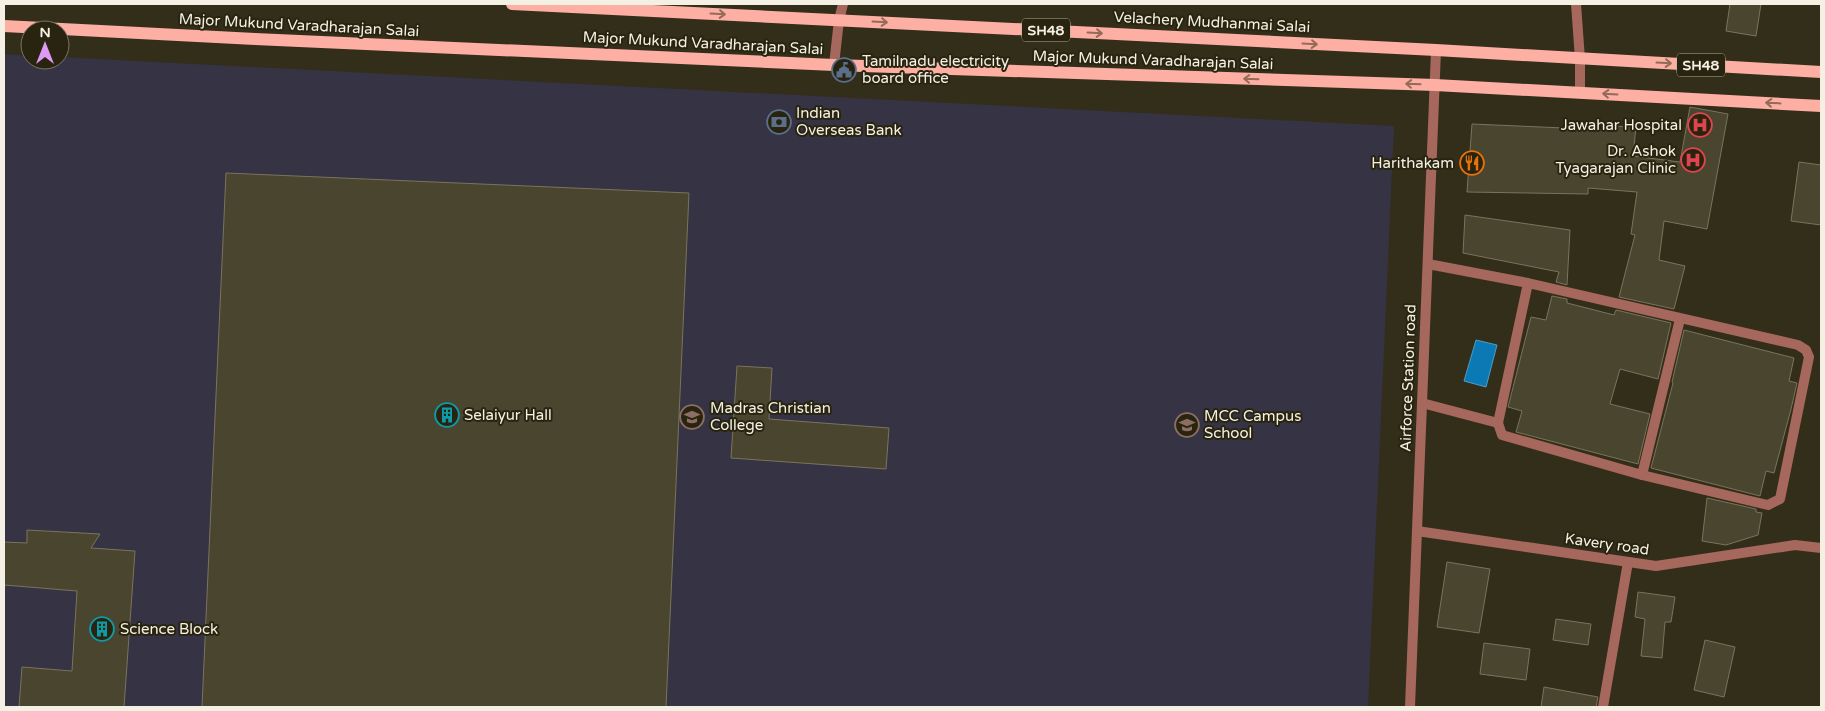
<svg xmlns="http://www.w3.org/2000/svg" width="1825" height="711" font-family="'Varela Round',sans-serif">
	<rect width="100%" height="100%" fill="#332e19"/>
	<polygon fill="#353344" points="4,54 30,56 30,60 60,60 60,57 1394,126 1368,707 4,707"/>
	<polygon fill="#0a79b4" stroke="#509dc2" points="1476,340 1497,345 1486,387 1464,381"/>
	<g fill="#4a452f" stroke="#7a745d">
		<polygon points="1730,4 1761,4 1756,36 1726,31"/>
		<polygon points="1690,107 1728,114 1707,229 1664,221 1659,260 1685,266 1674,309 1619,297 1635,235 1631,234 1637,192 1588,188 1588,194 1467,192 1472,124 1610,130 1611,126 1636,127 1633,156 1680,162"/>
		<polygon points="1799,162 1821,165 1821,225 1791,221"/>
		<polygon points="226,173 689,193 666,707 202,707"/>
		<polygon points="1465,215 1570,230 1567,285 1556,282 1559,272 1463,253"/>
		<polygon points="1552,296 1567,299 1567,303 1614,315 1616,310 1671,323 1658,379 1620,369 1610,404 1650,414 1638,464 1516,432 1522,411 1508,407 1531,317 1546,320"/>
		<polygon points="1684,330 1794,358 1789,381 1797,383 1791,409 1774,473 1766,471 1760,496 1651,468 1673,383 1672,382"/>
		<polygon points="737,366 772,368 769,419 889,428 886,469 731,458"/>
		<polygon points="1707,498 1756,509 1756,512 1762,513 1758,535 1726,545 1702,541"/>
		<polygon points="27,530 100,534 91,548 135,551 124,707 19,707 22,667 72,671 77,591 4,585 4,542 27,543"/>
		<polygon points="1447,562 1490,569 1479,633 1437,627"/>
		<polygon points="1638,592 1675,597 1671,622 1665,622 1662,658 1641,656 1645,619 1635,617"/>
		<polygon points="1556,619 1591,624 1588,645 1553,640"/>
		<polygon points="1705,640 1735,647 1724,697 1694,690"/>
		<polygon points="1484,643 1530,649 1526,680 1480,674"/>
		<polygon points="1544,687 1598,697 1596,707 1541,707"/>
	</g>
	<g fill="none" stroke-linecap="round" stroke-linejoin="round">
		<g stroke="#a6675d" stroke-width="10">
			<polyline points="1428,264 1528,283 1798,345 1806,350 1809,357 1780,499 1768,505 1755,502 1642,475 1502,435 1498,423 1528,283"/>
			<polyline points="1422,403 1498,423"/>
			<polyline points="1642,475 1680,319"/>
			<polyline points="1417,531 1656,566 1795,545 1821,548"/>
			<polyline points="1603,707 1628,562"/>
		</g>
		<g stroke="#a6675d" stroke-width="10">
			<polyline points="1576,4 1580,59 1580,92"/>
			<polyline points="834,65 839,20 843,4"/>
			<polyline points="1410,707 1436,50"/>
		</g>
		<g stroke="#feafa3" stroke-width="12">
			<polyline points="512,4 1436,50 1821,72"/>
			<polyline points="4,26 255,39 834,65 1435,85 1821,106"/>
		</g>
	</g>
	<defs><path id="oneway-shaft" d="M-6 0H5M1.5-3L5.5 0L1.5 3" fill="none" stroke-width="1.6" stroke-linecap="round" stroke-linejoin="round" transform="scale(1.25)"/></defs>
	<g stroke="#946a59">
		<use href="#oneway-shaft" transform="translate(718 14) rotate(3)"/>
		<use href="#oneway-shaft" transform="translate(880 22) rotate(3)"/>
		<use href="#oneway-shaft" transform="translate(1095 33) rotate(3)"/>
		<use href="#oneway-shaft" transform="translate(1310 44) rotate(3)"/>
		<use href="#oneway-shaft" transform="translate(1664 63) rotate(3)"/>
		<use href="#oneway-shaft" transform="translate(1251 79) rotate(-178)"/>
		<use href="#oneway-shaft" transform="translate(1413 84) rotate(-178)"/>
		<use href="#oneway-shaft" transform="translate(1610 94) rotate(-177)"/>
		<use href="#oneway-shaft" transform="translate(1773 103) rotate(-177)"/>
	</g>
	<defs>
		<g id="civic-ring" transform="scale(1.25)"><circle r="9.5" fill="#29240f" stroke="#5c6f8a" stroke-width="1.5"/><path d="M-.6-6.5H3V-4.5H.6V-3L4-1V1h2V6H-6V1h2V-1L-.6-3ZM-1.2 2.5V6h2.4V2.5Z" fill="#5c6f8a"/></g>
		<g id="bank-ring" transform="scale(1.25)"><circle r="9.5" fill="#29240f" stroke="#5c6f8a" stroke-width="1.5"/><path d="M-6-4H6V4H-6ZM0-2.3a2.3 2.3 0 1 0 0 4.6a2.3 2.3 0 1 0 0-4.6Z" fill="#5c6f8a"/></g>
		<g id="hospital-ring" transform="scale(1.25)"><circle r="9.5" fill="#29240f" stroke="#e0444e" stroke-width="1.5"/><path d="M-5-5h3v3.5h4V-5h3V5h-3V1.5h-4V5h-3Z" fill="#e0444e"/></g>
		<g id="restaurant-ring" transform="scale(1.25)"><circle r="9.5" fill="#29240f" stroke="#e8710a" stroke-width="1.5"/><path d="M-5-6h1v4h1v-4h1v4h1v-4h1v5L-1.5 .5V6h-2V.5L-5-1ZM5-6V6H3V1.5H1.5Q1.5-4 5-6Z" fill="#e8710a"/></g>
		<g id="building-ring" transform="scale(1.25)"><circle r="9.5" fill="#29240f" stroke="#0f9aa8" stroke-width="1.5"/><path d="M-4-6H4V6H1V3H-1V6H-4ZM-2.5-4.3h1.7v1.8h-1.7ZM.8-4.3h1.7v1.8H.8ZM-2.5-1h1.7V.8h-1.7ZM.8-1h1.7V.8H.8Z" fill="#0f9aa8"/></g>
		<g id="university-ring" transform="scale(1.25)"><circle r="9.5" fill="#29240f" stroke="#8d6e63" stroke-width="1.5"/><path d="M0-5L7-2L0 1L-7-2ZM-4 1L0 2.5L4 1V4Q0 6-4 4Z" fill="#8d6e63"/></g>
		<g id="school-ring" transform="scale(1.25)"><circle r="9.5" fill="#29240f" stroke="#8d6e63" stroke-width="1.5"/><path d="M0-5L7-2L0 1L-7-2ZM-4 1L0 2.5L4 1V4Q0 6-4 4Z" fill="#8d6e63"/></g>
	</defs>
	<g fill-rule="evenodd">
		<use href="#civic-ring" x="844" y="70"/>
		<use href="#bank-ring" x="779" y="122"/>
		<use href="#hospital-ring" x="1700" y="125"/>
		<use href="#hospital-ring" x="1693" y="160"/>
		<use href="#restaurant-ring" x="1472" y="163"/>
		<use href="#building-ring" x="447" y="415"/>
		<use href="#university-ring" x="692" y="417"/>
		<use href="#school-ring" x="1187" y="425"/>
		<use href="#building-ring" x="102" y="629"/>
	</g>
	<g text-anchor="middle" stroke-width="4" stroke-linejoin="round" paint-order="stroke">
		<g fill="#29240f" stroke="#b7b4a4" stroke-width="1">
			<rect x="1022" y="18.5" width="48" height="23" rx="4"/>
			<rect x="1677" y="53.5" width="48" height="23" rx="4"/>
		</g>
		<g font-size="14" font-weight="bold" fill="#f4f1e4">
			<text x="1046" y="35">SH48</text>
			<text x="1701" y="70">SH48</text>
		</g>
		<g font-size="15" fill="#f4f1e4" stroke="#29240f">
			<text transform="translate(1212 22) rotate(3)" y="5">Velachery Mudhanmai Salai</text>
			<text transform="translate(299 25) rotate(3)" y="5">Major Mukund Varadharajan Salai</text>
			<text transform="translate(703 43) rotate(3)" y="5">Major Mukund Varadharajan Salai</text>
			<text transform="translate(1153 60) rotate(2)" y="5">Major Mukund Varadharajan Salai</text>
			<text transform="translate(1408 378) rotate(-88)" y="5">Airforce Station road</text>
			<text transform="translate(1607 544) rotate(8)" y="5">Kavery road</text>
		</g>
		<g font-size="15" fill="#f4f1e4" stroke="#29240f" text-anchor="start">
			<text x="862" y="66">Tamilnadu electricity<tspan x="862" dy="17">board office</tspan></text>
			<text x="796" y="118">Indian<tspan x="796" dy="17">Overseas Bank</tspan></text>
			<text x="1682" y="130" text-anchor="end">Jawahar Hospital</text>
			<text x="1676" y="156" text-anchor="end">Dr. Ashok<tspan x="1676" dy="17">Tyagarajan Clinic</tspan></text>
			<text x="1454" y="168" text-anchor="end">Harithakam</text>
			<text x="710" y="413">Madras Christian<tspan x="710" dy="17">College</tspan></text>
			<text x="464" y="420">Selaiyur Hall</text>
			<text x="1204" y="421">MCC Campus<tspan x="1204" dy="17">School</tspan></text>
			<text x="120" y="634">Science Block</text>
		</g>
	</g>
	<rect width="1825" height="711" fill="none" stroke="#f4f1e4" stroke-width="10"/>
	<g transform="translate(45 45)"><circle r="24" fill="#29240f" stroke="#7a7664"/>
	<path d="M0-4L9 19L0 12L-9 19Z" fill="#dc99f5"/>
	<text y="-8" font-size="14" font-weight="bold" text-anchor="middle" fill="#f4f1e4">N</text>
	</g>
</svg>
